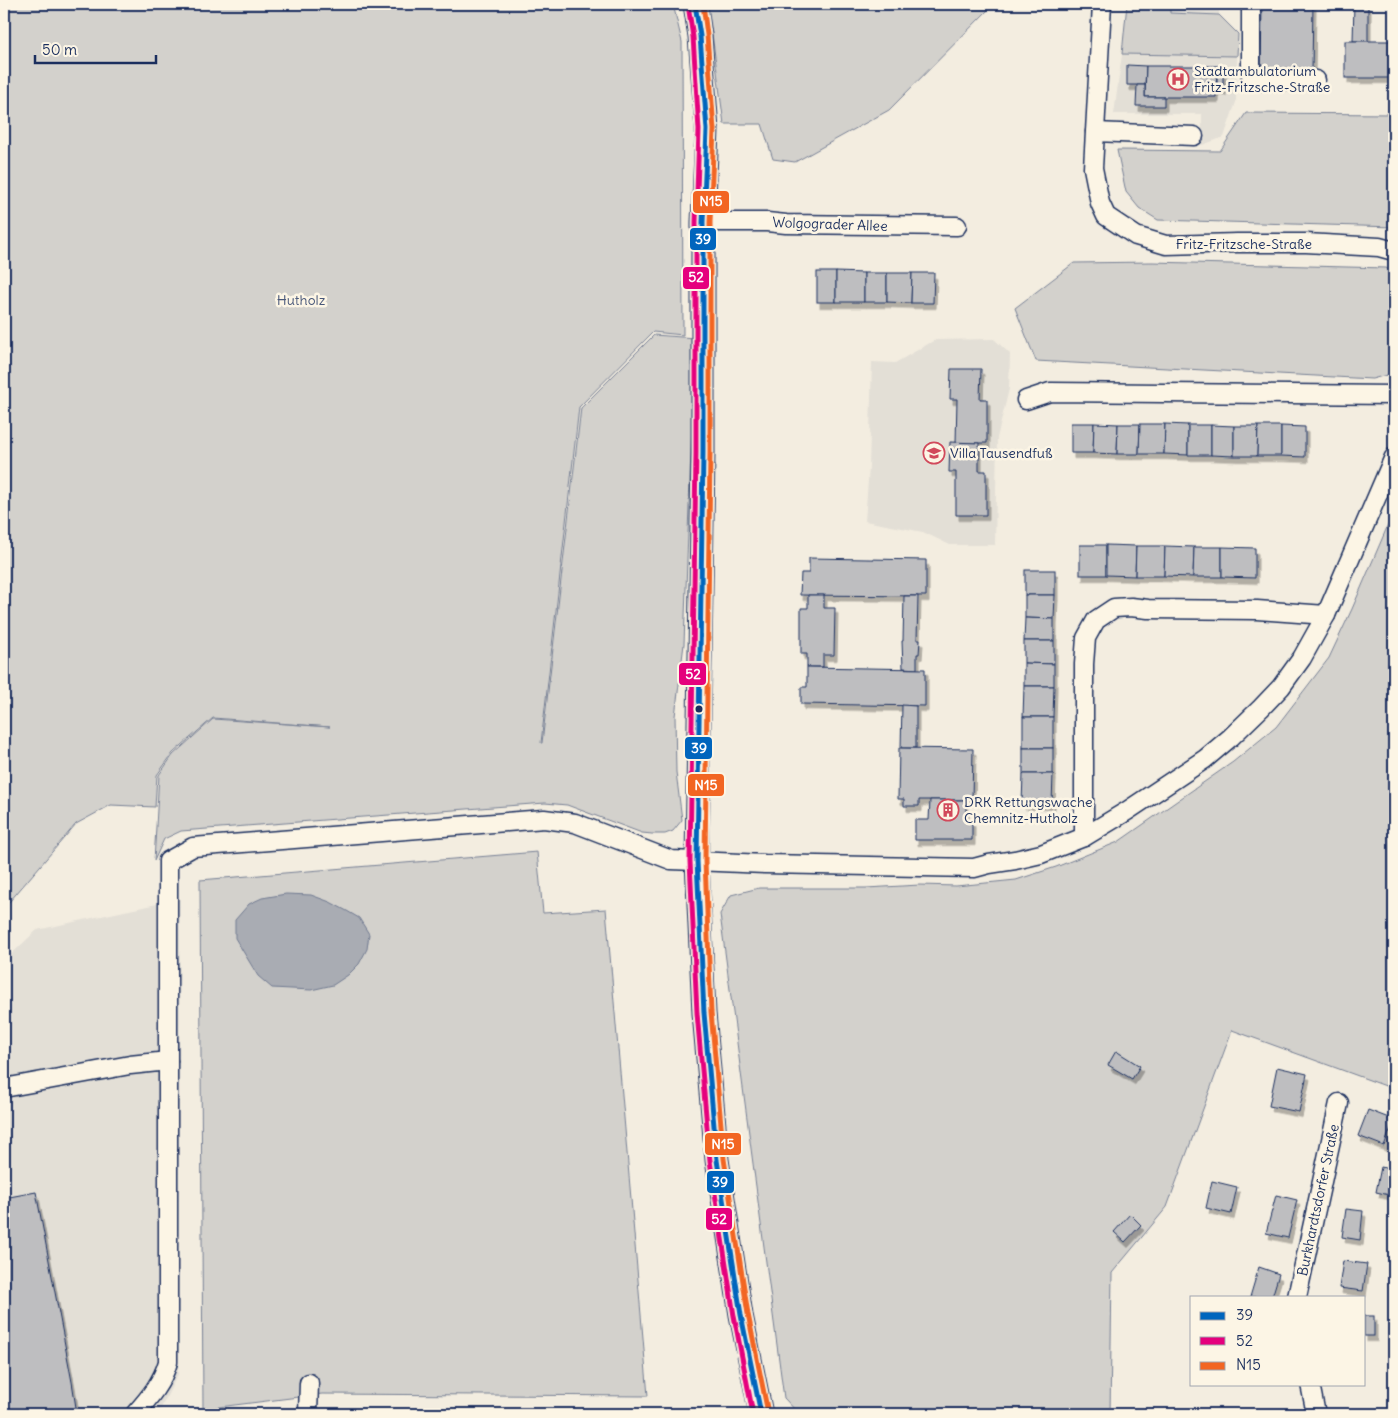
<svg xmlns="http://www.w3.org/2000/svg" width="1398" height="1418" font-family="Delius,sans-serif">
	<defs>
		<filter id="shadow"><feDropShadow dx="3" dy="5.5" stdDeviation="0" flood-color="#0004"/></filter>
	</defs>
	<rect width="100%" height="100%" fill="#f3ede0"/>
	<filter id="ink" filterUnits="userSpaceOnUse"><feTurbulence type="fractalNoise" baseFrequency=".02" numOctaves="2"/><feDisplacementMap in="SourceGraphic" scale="10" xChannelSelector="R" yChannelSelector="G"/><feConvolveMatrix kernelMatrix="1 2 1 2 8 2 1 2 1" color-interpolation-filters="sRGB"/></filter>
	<g filter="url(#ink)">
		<g fill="#e3dfd6">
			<polygon points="1170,4 1219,4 1219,15 1169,13"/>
			<polygon points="1122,54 1237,56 1236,102 1224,137 1202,145 1202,114 1114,114"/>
			<polygon points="994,339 1010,354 1009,389 997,438 995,545 950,545 923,532 865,521 869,467 872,362 895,363 935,340"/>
			<polygon points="180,899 178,1374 158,1414 4,1414 4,961 37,930"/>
		</g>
		<g fill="#d3d1cc" stroke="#778095">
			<polygon points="4,4 673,4 682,42 683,335 653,332 579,407 541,743 542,743 581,408 654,335 695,338 684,644 675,716 676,772 682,820 673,831 665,834 652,834 642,833 567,805 545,803 181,831 164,839 154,861 159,775 173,755 213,719 330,727 213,718 173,753 157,775 155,807 111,805 76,824 4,908"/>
			<polygon points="708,4 994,4 889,110 795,162 773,159 762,124 724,124"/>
			<polygon points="1127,4 1170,4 1170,13 1219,15 1238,34 1237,56 1122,54"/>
			<polygon points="1246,113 1394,114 1394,227 1158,220 1139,208 1126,192 1117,150 1220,151"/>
			<polygon points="1152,262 1386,268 1394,272 1394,373 1372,379 1036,361 1015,308 1074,263"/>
			<polygon points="1394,511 1394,1089 1232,1030 1167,1207 1112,1273 1110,1414 799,1414 784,1398 720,914 731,895 759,888 866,888 920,885 956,886 1016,880 1056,867 1118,842 1233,762 1276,727 1329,658 1352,609"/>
			<polygon points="537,852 543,913 606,909 648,1396 322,1394 203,1409 200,880"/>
		</g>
		<polygon fill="#a9acb3" stroke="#707a91" points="286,894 311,895 330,902 347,911 359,918 369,934 367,949 359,964 348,975 333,985 311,990 272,988 258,976 235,938 235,920 249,904 262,898"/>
		<g fill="#bebec0" stroke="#1b2f5e" filter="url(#shadow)">
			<polygon points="1262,4 1313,4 1312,71 1261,71"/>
			<polygon points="1354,4 1368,4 1368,41 1353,41"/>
			<rect x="1345" y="41" width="49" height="37"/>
			<polygon points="1127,65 1146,66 1145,85 1127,85"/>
			<polygon points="1146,66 1217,66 1216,97 1145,97"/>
			<rect x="1217" y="66" width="6" height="24"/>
			<polygon points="1137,85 1145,85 1145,97 1164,97 1164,106 1136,106"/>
			<rect x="817" y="272" width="19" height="30"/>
			<polygon points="836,272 864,273 864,302 836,302"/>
			<rect x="864" y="273" width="23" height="29"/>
			<polygon points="887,273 912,273 911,303 887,302"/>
			<polygon points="912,273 934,273 933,303 911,303"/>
			<polygon points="951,369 981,369 980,399 987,399 987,443 956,443 957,399 950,399"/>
			<polygon points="1071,423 1094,423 1093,453 1071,453"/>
			<polygon points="1094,423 1118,424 1117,454 1093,453"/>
			<polygon points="1118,424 1140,424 1139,454 1117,454"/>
			<polygon points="1140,424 1165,424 1164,454 1139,454"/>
			<polygon points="1165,424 1188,425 1188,455 1164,454"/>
			<rect x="1188" y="425" width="23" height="30"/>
			<polygon points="1211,425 1234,426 1234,456 1211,455"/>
			<polygon points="1234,426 1258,426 1257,456 1234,456"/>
			<polygon points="1258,426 1281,426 1281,456 1257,456"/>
			<polygon points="1281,426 1305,427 1305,457 1281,456"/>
			<polygon points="950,442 979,443 979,471 986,471 986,515 956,515 956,472 949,472"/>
			<rect x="1080" y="545" width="26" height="30"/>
			<polygon points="1106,545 1136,546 1135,576 1106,575"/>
			<polygon points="1136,546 1165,546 1164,576 1135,576"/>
			<polygon points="1165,546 1194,547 1193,577 1164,576"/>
			<polygon points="1194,547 1222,547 1222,577 1193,577"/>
			<polygon points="1222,547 1255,548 1255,578 1222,577"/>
			<polygon points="809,558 926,560 926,596 800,595 801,573 809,573"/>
			<rect x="1025" y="570" width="30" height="25"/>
			<polygon points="808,595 824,595 824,608 835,608 834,655 823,655 823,667 807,667 807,654 801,654 801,608 808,608"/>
			<polygon points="1025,595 1055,595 1054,619 1025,618"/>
			<polygon points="904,596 918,596 917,640 920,640 919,654 917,654 917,669 903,668 902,641 903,641"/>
			<polygon points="1025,618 1054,619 1054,641 1024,641"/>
			<polygon points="1024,641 1054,641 1054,664 1024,663"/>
			<polygon points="1024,663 1054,664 1054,686 1024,686"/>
			<polygon points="807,667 925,669 925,706 801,704 801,687 807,687"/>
			<polygon points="1024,686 1054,686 1053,717 1023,717"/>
			<polygon points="902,705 916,706 916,748 901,748"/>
			<rect x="1023" y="717" width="30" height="31"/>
			<polygon points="899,748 973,749 972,800 919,800 919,806 904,806 904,799 898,799"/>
			<rect x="1023" y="748" width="30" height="26"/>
			<polygon points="1023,774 1053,774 1052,804 1022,804"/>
			<polygon points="930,800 966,800 966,821 972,821 972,840 915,840 915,820 929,820"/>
			<polygon points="1116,1051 1140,1066 1132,1079 1108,1065"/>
			<polygon points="1277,1067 1307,1074 1299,1112 1269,1106"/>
			<polygon points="1368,1110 1394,1120 1384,1146 1358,1136"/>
			<polygon points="1381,1167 1394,1170 1394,1196 1376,1192"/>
			<polygon points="1212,1181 1237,1187 1231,1214 1206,1208"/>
			<polygon points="36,1192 72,1382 77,1414 4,1414 4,1198"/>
			<polygon points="1276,1195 1297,1200 1288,1238 1266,1233"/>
			<polygon points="1346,1209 1363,1211 1360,1240 1342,1237"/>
			<polygon points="1130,1214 1141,1225 1125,1242 1114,1232"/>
			<polygon points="1343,1261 1367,1264 1363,1291 1339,1288"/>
			<polygon points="1259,1267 1279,1274 1272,1297 1250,1297"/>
			<rect x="1364" y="1316" width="10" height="20"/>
		</g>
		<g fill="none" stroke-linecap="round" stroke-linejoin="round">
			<g stroke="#1b2f5e" stroke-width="21">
				<g id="minor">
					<polyline points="1102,4 1093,168 1100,203 1106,216 1136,236 1166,245 1237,243 1306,243 1379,247 1394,251"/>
					<polyline points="1251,4 1251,76 1257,81 1316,80"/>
					<polyline points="1095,132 1194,136"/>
					<polyline points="703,222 767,222 786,224 957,226"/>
					<polyline points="1026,400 1050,392 1394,395"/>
					<polyline points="1084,837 1084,664 1086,638 1096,620 1114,608 1131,607 1148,609 1257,610 1326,615"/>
					<polyline points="4,1088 130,1065 168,1061"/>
					<polyline points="1297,1297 1339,1103"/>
					<polyline points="1310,1384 1316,1414"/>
					<path d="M 135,1414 C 149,1398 162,1383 168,1362 L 168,861 L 193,847 L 544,819 L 575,823 L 671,860 L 765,864 L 974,868 L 989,864 L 1015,860 L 1041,854 L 1084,837 L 1127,811 L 1205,759 L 1231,737 L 1261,708 L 1281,687 L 1302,658 L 1326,615 L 1394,457"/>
					<polyline points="308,1414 309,1383"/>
				</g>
			</g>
			<g stroke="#1b2f5e" stroke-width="25">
				<polyline id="major" points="695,4 700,36 707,130 703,222 703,453 697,861 704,1013 717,1160 741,1315 761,1414"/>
			</g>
			<use href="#minor" stroke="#fcf5e5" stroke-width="18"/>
			<use href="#major" stroke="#fcf5e5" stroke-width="21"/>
			<g stroke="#fcf5e5" stroke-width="9">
				<polyline id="bus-1" points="695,4 700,36 707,130 703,222 703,453 697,861 704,1013 717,1160 741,1315 761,1414"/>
			</g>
			<g stroke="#fcf5e5" stroke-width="9">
				<polyline id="bus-2" points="688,5 693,37 699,130 696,222 696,453 690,861 697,1013 710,1161 734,1316 753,1414"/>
			</g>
			<g stroke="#fcf5e5" stroke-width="9">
				<polyline id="bus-3" points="703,4 707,35 714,130 710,222 710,453 705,861 711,1012 724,1159 748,1314 768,1413"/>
			</g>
			<use href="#bus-1" stroke="#0065bd" stroke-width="5"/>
			<use href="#bus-2" stroke="#e5007d" stroke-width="5"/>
			<use href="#bus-3" stroke="#f26522" stroke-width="5"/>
		</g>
	</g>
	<defs>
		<g id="hospital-ring" transform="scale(1.125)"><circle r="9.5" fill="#fcf5e5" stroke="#d1495b" stroke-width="1.5"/><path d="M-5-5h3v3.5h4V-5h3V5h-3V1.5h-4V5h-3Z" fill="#d1495b"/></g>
		<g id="school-ring" transform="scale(1.125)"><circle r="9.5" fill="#fcf5e5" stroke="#d1495b" stroke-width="1.5"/><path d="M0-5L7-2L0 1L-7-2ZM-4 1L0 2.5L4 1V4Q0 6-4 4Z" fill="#d1495b"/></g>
		<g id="building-ring" transform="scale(1.125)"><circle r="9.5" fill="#fcf5e5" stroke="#d1495b" stroke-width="1.5"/><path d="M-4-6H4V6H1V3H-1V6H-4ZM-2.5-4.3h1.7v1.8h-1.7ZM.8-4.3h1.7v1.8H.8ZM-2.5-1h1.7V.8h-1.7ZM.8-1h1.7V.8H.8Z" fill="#d1495b"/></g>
	</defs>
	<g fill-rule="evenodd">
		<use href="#hospital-ring" x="1178" y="79"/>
		<use href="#school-ring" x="934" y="453"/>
		<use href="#building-ring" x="948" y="810"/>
	</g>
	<circle fill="#1b2f5e" stroke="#fcf5e5" stroke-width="2" cx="699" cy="709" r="4.5"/>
	<g text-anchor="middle" stroke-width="5" stroke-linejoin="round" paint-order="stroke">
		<g font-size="14" fill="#1b2f5e" stroke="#fcf5e5" text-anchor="start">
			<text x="1194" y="76">Stadtambulatorium<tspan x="1194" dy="16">Fritz-Fritzsche-Straße</tspan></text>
			<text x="950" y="458">Villa Tausendfuß</text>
			<text x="964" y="807">DRK Rettungswache<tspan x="964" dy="16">Chemnitz-Hutholz</tspan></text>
		</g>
		<g font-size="14" fill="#1b2f5e" stroke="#fcf5e5">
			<text transform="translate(830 224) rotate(2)" y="5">Wolgograder Allee</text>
			<text x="1244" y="249">Fritz-Fritzsche-Straße</text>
			<text transform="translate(1318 1200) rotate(-78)" y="5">Burkhardtsdorfer Straße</text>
		</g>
		<g font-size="14" fill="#49587a" stroke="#fcf5e5">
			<text x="301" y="305">Hutholz</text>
		</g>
	</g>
	<g stroke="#fcf5e5" stroke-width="2">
		<rect x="692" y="190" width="38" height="24" rx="5" fill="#f26522"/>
		<rect x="689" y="227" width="28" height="24" rx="5" fill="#0065bd"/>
		<rect x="682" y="266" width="28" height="24" rx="5" fill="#e5007d"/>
		<rect x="678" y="662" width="29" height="24" rx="5" fill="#e5007d"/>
		<rect x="684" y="736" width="29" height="24" rx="5" fill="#0065bd"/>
		<rect x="687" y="773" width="38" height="24" rx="5" fill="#f26522"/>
		<rect x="704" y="1132" width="38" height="24" rx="5" fill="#f26522"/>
		<rect x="706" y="1170" width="29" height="24" rx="5" fill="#0065bd"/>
		<rect x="705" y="1207" width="28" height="24" rx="5" fill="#e5007d"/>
	</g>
	<g font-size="14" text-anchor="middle" font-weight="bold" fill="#fff">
		<text x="711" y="206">N15</text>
		<text x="703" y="244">39</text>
		<text x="696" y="282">52</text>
		<text x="693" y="679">52</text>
		<text x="699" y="753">39</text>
		<text x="706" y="790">N15</text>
		<text x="723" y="1149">N15</text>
		<text x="720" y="1187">39</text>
		<text x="719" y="1224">52</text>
	</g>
	<rect width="1398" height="1418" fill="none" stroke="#fcf5e5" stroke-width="20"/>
	<rect x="10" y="10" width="1378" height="1398" fill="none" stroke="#1b2f5e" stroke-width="2" filter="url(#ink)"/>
	<rect x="1190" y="1296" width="175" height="90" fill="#fcf5e5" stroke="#a2a6af"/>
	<rect x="1200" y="1312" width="25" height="8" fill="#0065bd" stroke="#a2a6af"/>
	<text x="1236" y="1320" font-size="15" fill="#1b2f5e">39</text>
	<rect x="1200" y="1337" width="25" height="8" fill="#e5007d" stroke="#a2a6af"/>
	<text x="1236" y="1346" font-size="15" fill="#1b2f5e">52</text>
	<rect x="1200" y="1362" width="25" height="8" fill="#f26522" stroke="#a2a6af"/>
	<text x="1236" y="1370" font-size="15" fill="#1b2f5e">N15</text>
	<path d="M35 55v8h121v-8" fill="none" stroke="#1b2f5e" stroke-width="2.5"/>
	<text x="42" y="55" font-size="15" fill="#1b2f5e" stroke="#fcf5e5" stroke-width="4" paint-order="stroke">50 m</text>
</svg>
